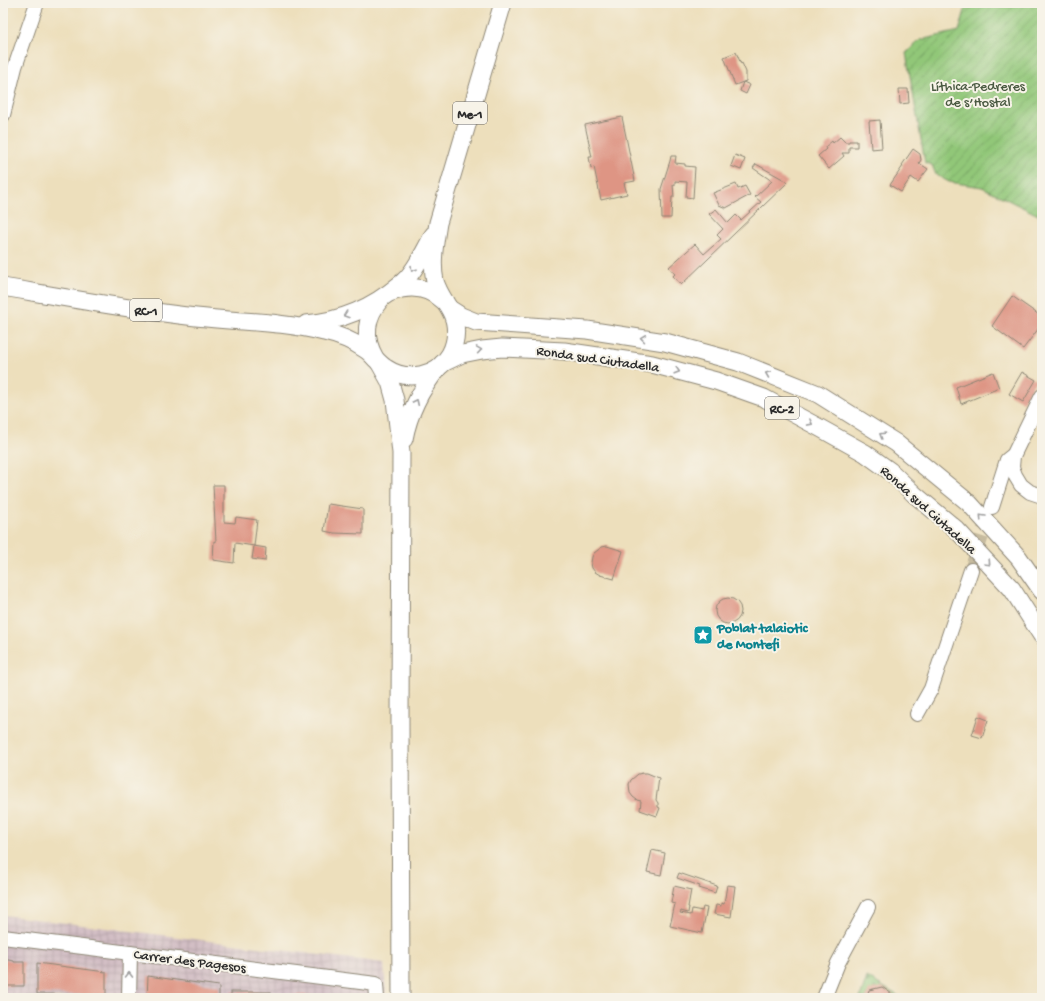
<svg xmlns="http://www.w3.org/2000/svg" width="1045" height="1001" font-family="'Gochi Hand',sans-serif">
	<defs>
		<pattern id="industrial-grid" width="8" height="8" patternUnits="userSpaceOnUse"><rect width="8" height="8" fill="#d2bec4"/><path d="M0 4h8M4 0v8" fill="none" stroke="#b4a3a9"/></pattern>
		<pattern id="cemetery-stones" width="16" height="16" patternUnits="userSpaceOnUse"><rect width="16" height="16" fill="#91c778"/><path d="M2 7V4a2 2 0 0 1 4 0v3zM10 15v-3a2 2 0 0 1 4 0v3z" fill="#77a263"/></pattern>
		<pattern id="garden-furrows" width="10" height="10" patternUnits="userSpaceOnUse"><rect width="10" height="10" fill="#91c778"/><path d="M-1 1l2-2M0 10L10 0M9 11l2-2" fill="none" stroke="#77a263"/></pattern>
	</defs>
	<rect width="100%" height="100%" fill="#f7f3e8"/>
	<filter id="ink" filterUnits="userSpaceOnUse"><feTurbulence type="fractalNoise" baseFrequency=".025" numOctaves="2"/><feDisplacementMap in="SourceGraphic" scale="8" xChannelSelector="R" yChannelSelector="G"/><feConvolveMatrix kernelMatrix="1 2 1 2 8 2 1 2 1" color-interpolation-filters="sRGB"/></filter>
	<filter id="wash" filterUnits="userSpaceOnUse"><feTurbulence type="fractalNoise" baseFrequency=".012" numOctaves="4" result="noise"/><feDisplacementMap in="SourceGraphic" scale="16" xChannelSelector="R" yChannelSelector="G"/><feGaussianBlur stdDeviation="0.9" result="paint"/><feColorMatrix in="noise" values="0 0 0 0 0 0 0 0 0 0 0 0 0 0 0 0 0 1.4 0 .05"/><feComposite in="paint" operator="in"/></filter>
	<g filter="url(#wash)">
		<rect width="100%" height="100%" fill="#eddfbc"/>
		<polygon fill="url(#industrial-grid)" points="3,915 384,963 386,998 3,998"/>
		<polygon fill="url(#cemetery-stones)" stroke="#5e7952" points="867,977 902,998 860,998"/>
		<polygon fill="url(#garden-furrows)" stroke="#5e7952" points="967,3 1042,3 1042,217 982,187 949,182 936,175 932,165 925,163 906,53 920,40 959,31"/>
		<g id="blocks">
			<g fill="#de9584">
				<polygon points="736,52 741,64 742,63 746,72 746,81 735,85 724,57"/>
				<polygon points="743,82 750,85 746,94 740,91"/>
				<polygon points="899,89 908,89 909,103 900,104"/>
				<polygon points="622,117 635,181 624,183 627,194 601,200 594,167 591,168 589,157 592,157 585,125"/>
				<polygon points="880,120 882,148 871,149 869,121"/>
				<polygon points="840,137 845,142 849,142 849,141 857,141 857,147 849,147 849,153 842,153 844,156 829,169 818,156 826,149 825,147 832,141 833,143"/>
				<polygon points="913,149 920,154 921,160 919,163 928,169 918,182 911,177 901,192 890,185 903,166 902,165"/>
				<polygon points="735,155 745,159 741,170 731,166"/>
				<polygon points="671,156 676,156 675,163 685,164 685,166 695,167 693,198 686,197 687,182 675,181 675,185 673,185 674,197 672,197 671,218 662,218 661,189 670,161"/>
				<polygon points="756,164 788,182 681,285 673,276 675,274 669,267 695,244 704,254 721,239 717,235 723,229 709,214 716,209 728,223 736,215 741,220 761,202 755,197 772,181 753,168"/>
				<polygon points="736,184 738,189 745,186 750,195 726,208 719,205 713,193"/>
				<polygon points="1012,296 1042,317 1042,324 1023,349 992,326"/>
				<polygon points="993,372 999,388 961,404 956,387"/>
				<polygon points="1022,372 1036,380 1023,402 1009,394"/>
				<polygon points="213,485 224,485 224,522 235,523 236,517 257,520 254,546 235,543 234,563 213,560 214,541 216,542"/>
				<polygon points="328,504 363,509 363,534 334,533 324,531"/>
				<polygon points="254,546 266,548 265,561 252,559"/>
				<polygon points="607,546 623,551 614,579 600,575 595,572 592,568 591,563 592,557 594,553 602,547"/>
				<circle cx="728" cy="611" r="13"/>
				<polygon points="978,716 988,720 982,738 972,735"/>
				<polygon points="643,773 647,773 659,778 656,800 658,803 658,807 660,808 657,816 640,810 641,801 637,800 633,797 630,793 629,784 631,780 638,774"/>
				<polygon points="652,850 665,853 661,875 647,872"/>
				<polygon points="679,873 717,886 715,893 699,888 700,886 677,878"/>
				<polygon points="727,885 735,886 731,917 714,914 716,905 721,906 721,903 724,904"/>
				<polygon points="674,886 691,890 688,907 689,907 688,913 681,911 680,913 691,915 692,909 702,911 703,907 707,908 702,933 670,926 675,904 671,903"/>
				<polygon points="3,959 14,961 14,962 24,962 24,986 3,986"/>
				<polygon points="37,963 106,972 106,995 37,994"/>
				<polygon points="148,976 219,986 219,998 147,998"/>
				<polygon points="882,987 898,998 866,998 869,990"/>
				<rect x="231" y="992" width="40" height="6"/>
				<rect x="281" y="995" width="31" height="3"/>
			</g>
		</g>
	</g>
	<g filter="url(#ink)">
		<use href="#blocks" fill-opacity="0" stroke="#8c8574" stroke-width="1"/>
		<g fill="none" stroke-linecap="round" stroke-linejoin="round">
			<polyline stroke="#c6bb9f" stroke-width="14" stroke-dasharray="14 7" stroke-linecap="butt" points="971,570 989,514"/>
			<g stroke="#8c8574" stroke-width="16">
				<g id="minor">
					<polyline points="3,115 15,67 37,3"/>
					<polyline points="1042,396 1013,456 1012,467 1015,475 1021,485 1030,492 1042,496"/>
					<polyline points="992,507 1007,460 1012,456"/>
					<polyline points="917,714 931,689 971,570"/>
					<polyline points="3,937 376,984 377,998"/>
					<polyline points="129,998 130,953"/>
					<polyline points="824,998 838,963 868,907"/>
				</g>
			</g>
			<g stroke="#8c8574" stroke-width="19">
				<g id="major">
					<path d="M 3,287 C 67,298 132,310 196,317 C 239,322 282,321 324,332 C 338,335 353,341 366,350 C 373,355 378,363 386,368 C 407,382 437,377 450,354 C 457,341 458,324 450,310 C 445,301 438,292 435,281 C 431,262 435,242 438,223 L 503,3"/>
					<path d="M 392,292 C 412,284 430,288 445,302"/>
					<polyline points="450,309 461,316 476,322 587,330 665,342 738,362 818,394 896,443 969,503 1019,558 1042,591"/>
					<path d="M 306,324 C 341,321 372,308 399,285 C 402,283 405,280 408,277 C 417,266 427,247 433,235"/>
					<path d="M 375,358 C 363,337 365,317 381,299"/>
					<polyline points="443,363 462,354 482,350 502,348 564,351 652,364 716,381 764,398 820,428 865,453 890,471 914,494 956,529 1012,589 1042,636"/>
					<polyline points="380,364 390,382 395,400 401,453 400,721 401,998"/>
					<path d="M 404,439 C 409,412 421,389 438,368"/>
				</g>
			</g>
			<use href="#minor" stroke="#fff" stroke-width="14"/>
			<use href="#major" stroke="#fff" stroke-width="17"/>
		</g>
		<defs><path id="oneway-chevron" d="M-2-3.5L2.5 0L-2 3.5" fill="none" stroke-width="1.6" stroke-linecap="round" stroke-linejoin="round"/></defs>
		<g stroke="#a0a0a0">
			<use href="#oneway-chevron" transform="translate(413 269) rotate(122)"/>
			<use href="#oneway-chevron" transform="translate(346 315) rotate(161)"/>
			<use href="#oneway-chevron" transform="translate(643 338) rotate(-172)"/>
			<use href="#oneway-chevron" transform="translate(479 350) rotate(-9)"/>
			<use href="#oneway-chevron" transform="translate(677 371) rotate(16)"/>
			<use href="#oneway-chevron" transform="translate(768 374) rotate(-158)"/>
			<use href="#oneway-chevron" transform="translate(416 402) rotate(-65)"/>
			<use href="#oneway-chevron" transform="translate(810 423) rotate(28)"/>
			<use href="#oneway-chevron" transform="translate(882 435) rotate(-148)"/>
			<use href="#oneway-chevron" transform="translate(982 517) rotate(-133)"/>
			<use href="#oneway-chevron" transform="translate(988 563) rotate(47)"/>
			<use href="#oneway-chevron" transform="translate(129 975) rotate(-89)"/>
		</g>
	</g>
	<defs>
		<g id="sight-square" transform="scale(1)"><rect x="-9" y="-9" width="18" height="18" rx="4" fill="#0f9aa8" stroke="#f7f3e8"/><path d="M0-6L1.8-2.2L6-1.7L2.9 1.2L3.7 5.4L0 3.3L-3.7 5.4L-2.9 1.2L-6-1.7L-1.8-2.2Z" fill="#fff"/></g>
	</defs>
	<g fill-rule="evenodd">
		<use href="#sight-square" x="703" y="635"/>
	</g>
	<g text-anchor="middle" stroke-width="4" stroke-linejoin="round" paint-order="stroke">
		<g fill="#f7f3e8" stroke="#686764" stroke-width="1">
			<rect x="453" y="102" width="34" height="22" rx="3"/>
			<rect x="130" y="299" width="32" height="22" rx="3"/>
			<rect x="765" y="397" width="34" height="22" rx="3"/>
		</g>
		<g font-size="13" font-weight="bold" fill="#2b2b2b">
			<text x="470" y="118">Me-1</text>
			<text x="146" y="315">RC-1</text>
			<text x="782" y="413">RC-2</text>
		</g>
		<g font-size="14" fill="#4a5a42" stroke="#f7f3e8">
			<text x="978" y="90">Líthica-Pedreres<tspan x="978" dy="16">de s’Hostal</tspan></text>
		</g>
		<g font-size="14" fill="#2b2b2b" stroke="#f7f3e8">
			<text transform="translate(598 358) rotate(8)" y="5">Ronda sud Ciutadella</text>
			<text transform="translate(929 509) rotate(42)" y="5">Ronda sud Ciutadella</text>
			<text transform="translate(190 960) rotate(7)" y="5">Carrer des Pagesos</text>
		</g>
		<g font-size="14" font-weight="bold" fill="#0d838f" stroke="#f7f3e8" text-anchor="start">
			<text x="717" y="632">Poblat talaiotic<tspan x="717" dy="16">de Montefi</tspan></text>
		</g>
	</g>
	<rect width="1045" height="1001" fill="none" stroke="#f7f3e8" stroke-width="16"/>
</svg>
